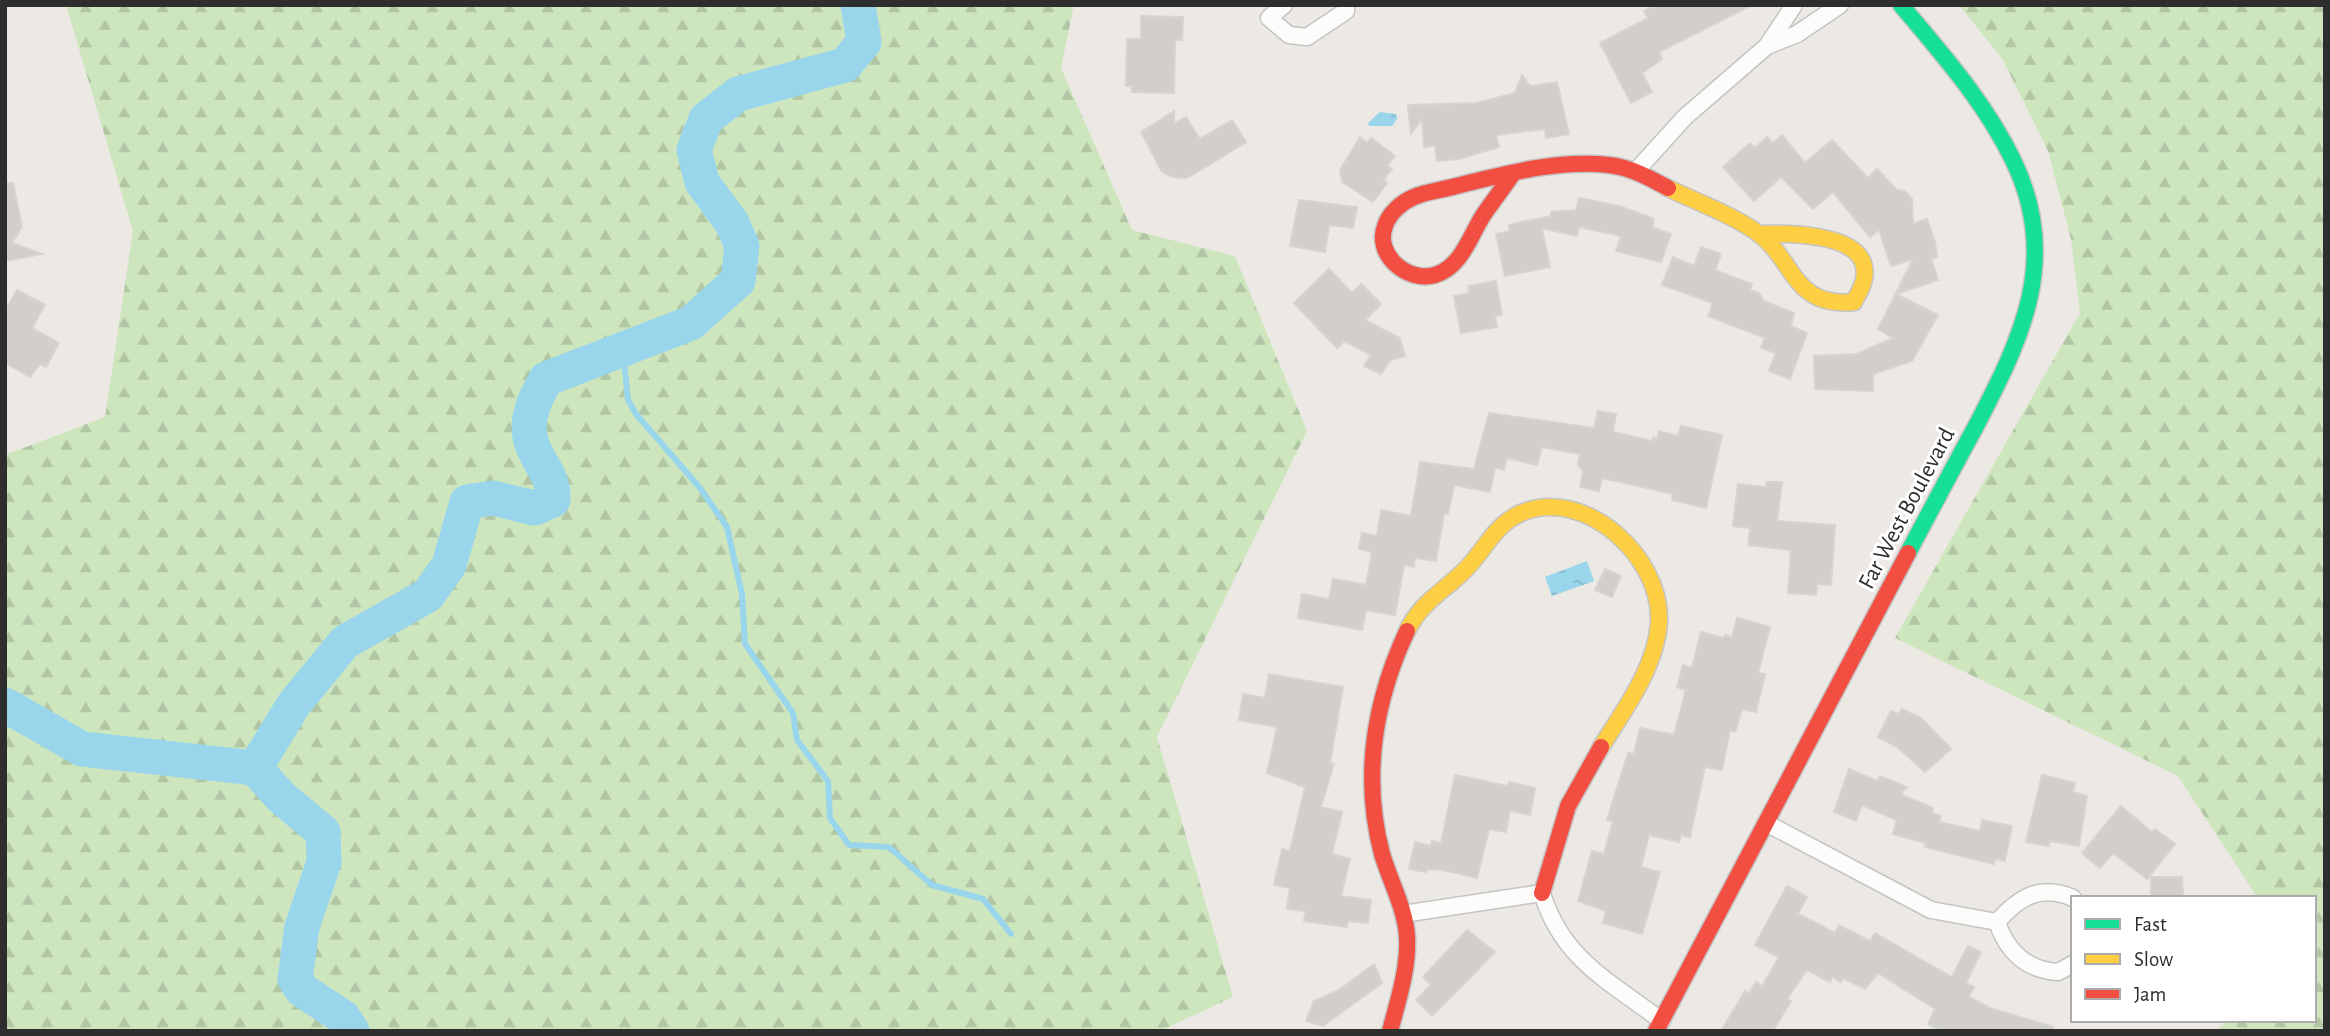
<svg xmlns="http://www.w3.org/2000/svg" width="2330" height="1036" font-family="'Alegreya Sans',sans-serif">
	<defs>
		<pattern id="forest-firs" width="22" height="20" patternUnits="userSpaceOnUse" patternTransform="scale(1.75)"><rect width="22" height="20" fill="#cee6be"/><path d="M5 1l3.5 6h-7zM16 11l3.5 6h-7z" fill="#b1c6a4"/></pattern>
		<pattern id="water-ripples" width="26" height="14" patternUnits="userSpaceOnUse" patternTransform="scale(1.75)"><rect width="26" height="14" fill="#99d6ec"/><path d="M2 4q2-2 4 0t4 0M15 11q2-2 4 0t4 0" fill="none" stroke="#84b8cb"/></pattern>
	</defs>
	<rect width="100%" height="100%" fill="#ece8e4"/>
	<g fill="url(#forest-firs)">
		<polygon points="66,5 1074,5 1061,68 1132,230 1235,256 1307,431 1157,737 1233,997 1160,1031 5,1031 5,455 105,417 133,231"/>
		<polygon points="1959,5 2325,5 2325,1031 2216,1031 2229,1020 2314,1020 2314,898 2254,898 2255,894 2178,776 1895,638 2080,313 2071,239 2048,151 2003,60"/>
	</g>
	<g fill="url(#water-ripples)">
		<polygon points="1380,112 1396,114 1397,119 1392,126 1369,126 1368,123"/>
		<polygon points="1587,561 1594,581 1552,596 1545,577"/>
	</g>
	<g fill="none" stroke-linecap="round" stroke-linejoin="round">
		<polyline stroke="#99d6ec" stroke-width="6" points="623,350 628,400 636,414 700,488 727,527 742,594 745,644 793,713 797,740 828,781 830,818 849,845 889,847 932,885 983,899 1011,934"/>
		<g stroke="#99d6ec" stroke-width="35">
			<polyline points="5,705 82,749 255,768"/>
			<path d="M 352,1031 L 343,1017 L 302,990 L 295,979 L 302,927 L 324,862 L 323,832 L 281,797 L 255,768 L 294,704 L 345,642 L 428,595 L 449,565 L 467,502 L 493,498 L 534,508 L 553,500 C 554,472 535,462 530,437 C 526,416 536,397 546,379 L 691,323 L 738,281 L 742,246 L 732,223 L 702,182 L 694,150 L 706,119 L 738,94 L 845,65 L 864,42 L 858,5"/>
		</g>
	</g>
	<g fill="#d1cecb" stroke="#d7d4d0" stroke-width="2">
		<polygon points="1656,5 1752,5 1659,52 1662,59 1642,73 1652,92 1631,103 1600,43 1648,18 1644,11"/>
		<polygon points="1141,16 1183,17 1182,40 1175,40 1174,93 1132,92 1132,86 1126,86 1127,39 1141,39"/>
		<polygon points="1522,75 1530,86 1557,82 1569,134 1546,138 1545,129 1496,135 1499,147 1459,159 1437,161 1435,145 1424,147 1422,119 1411,134 1408,105 1477,103 1515,93"/>
		<polygon points="1174,111 1174,124 1186,117 1200,139 1232,120 1246,142 1196,173 1186,178 1173,177 1162,172 1141,132"/>
		<polygon points="1782,135 1805,163 1832,140 1868,178 1877,169 1897,190 1905,191 1912,199 1913,224 1927,219 1935,242 1937,257 1931,259 1938,280 1896,294 1938,315 1912,361 1873,374 1873,391 1815,389 1814,356 1857,354 1893,338 1878,329 1913,259 1891,266 1879,230 1870,237 1833,192 1813,209 1781,177 1754,201 1723,167 1750,143 1755,148 1767,137 1773,143"/>
		<polygon points="1360,137 1367,143 1371,138 1395,156 1387,166 1392,169 1383,180 1387,183 1373,202 1342,182 1340,170"/>
		<polygon points="5,183 13,183 22,227 12,243 42,254 5,261"/>
		<polygon points="1579,198 1619,206 1654,219 1652,227 1671,234 1661,262 1616,251 1621,236 1579,227 1577,236 1542,228 1550,267 1505,276 1496,234 1510,231 1509,225 1517,223 1551,216 1551,212 1576,210"/>
		<polygon points="1299,200 1357,207 1353,228 1329,225 1325,252 1290,246"/>
		<polygon points="1701,247 1721,254 1715,270 1752,284 1750,290 1759,293 1764,301 1794,313 1791,326 1807,333 1790,379 1769,371 1776,353 1761,348 1765,338 1708,316 1713,303 1662,285 1673,257 1694,266"/>
		<polygon points="1329,269 1352,293 1361,284 1381,304 1365,320 1400,338 1405,356 1390,360 1381,374 1364,366 1371,355 1344,341 1337,348 1294,303"/>
		<polygon points="1496,281 1502,315 1495,316 1497,327 1461,333 1454,296 1470,293 1468,286"/>
		<polygon points="17,290 45,305 32,328 59,343 46,367 40,364 30,377 5,363 5,311"/>
		<polygon points="1598,411 1616,414 1613,432 1652,441 1653,438 1657,439 1659,431 1678,436 1681,426 1722,435 1706,508 1672,500 1673,494 1602,478 1599,491 1580,487 1583,471 1578,465 1580,454 1542,447 1537,465 1507,458 1504,470 1495,467 1490,492 1454,485 1448,514 1444,514 1436,561 1415,558 1414,567 1404,565 1395,615 1366,610 1362,630 1298,618 1302,594 1329,599 1333,579 1366,585 1372,552 1359,549 1362,533 1377,536 1381,510 1411,516 1420,462 1474,469 1489,413 1594,428"/>
		<polygon points="1767,482 1782,482 1777,521 1835,525 1831,585 1817,584 1816,595 1788,593 1791,550 1748,545 1750,528 1733,526 1738,484 1766,487"/>
		<polygon points="1605,569 1621,576 1612,597 1595,590"/>
		<polygon points="1737,618 1770,627 1758,673 1765,674 1756,712 1742,709 1735,732 1730,730 1722,770 1705,767 1690,837 1681,835 1679,842 1649,835 1641,867 1660,872 1642,934 1603,923 1606,911 1578,901 1592,851 1604,854 1613,821 1607,820 1628,753 1634,754 1640,728 1674,735 1686,690 1677,687 1683,665 1692,668 1701,632 1724,638 1725,635 1732,637"/>
		<polygon points="1269,674 1343,687 1330,763 1334,764 1321,807 1342,812 1332,854 1350,859 1341,896 1371,900 1368,923 1348,921 1347,927 1304,921 1306,911 1287,909 1290,888 1274,885 1282,849 1290,851 1305,787 1267,773 1277,727 1239,720 1243,694 1265,698"/>
		<polygon points="1902,709 1921,718 1951,749 1925,772 1897,747 1878,737 1891,711 1899,714"/>
		<polygon points="1849,769 1877,781 1880,776 1907,787 1900,794 1933,808 1932,813 1941,816 1939,822 1980,831 1982,820 2012,826 2005,861 1995,859 1994,864 1925,847 1926,843 1893,834 1897,820 1862,805 1856,821 1834,812"/>
		<polygon points="1455,775 1508,786 1509,782 1535,788 1530,815 1510,811 1506,832 1489,829 1477,878 1443,870 1427,869 1426,872 1409,869 1415,842 1431,846 1432,841 1441,843"/>
		<polygon points="2042,775 2075,783 2073,792 2087,796 2079,846 2050,841 2049,846 2026,842"/>
		<polygon points="2121,806 2152,832 2155,829 2175,844 2147,879 2113,853 2100,868 2082,853"/>
		<polygon points="2151,877 2182,877 2183,898 2151,898"/>
		<polygon points="1787,886 1807,897 1798,914 1835,933 1839,925 1870,941 1875,933 1952,977 1968,946 1981,952 1966,983 1974,987 1969,997 1990,1008 2053,1027 2052,1031 1941,1031 1928,1024 1935,1009 1878,973 1865,989 1843,978 1841,982 1832,977 1830,982 1807,970 1787,999 1791,1001 1773,1031 1721,1031 1745,991 1749,994 1756,982 1762,986 1779,957 1755,945"/>
		<polygon points="1467,930 1495,952 1432,1016 1416,1000 1431,985 1423,977"/>
		<polygon points="1374,964 1382,983 1323,1026 1306,1021 1314,1001 1339,990"/>
	</g>
	<g fill="none" stroke-linecap="round" stroke-linejoin="round">
		<g stroke="#c5c4c5" stroke-width="19">
			<g id="street">
				<polyline points="1284,5 1269,18 1289,35 1307,37 1346,11 1346,5"/>
				<polyline points="1767,46 1797,34 1840,5"/>
				<polyline points="1636,171 1685,117 1767,46 1794,5"/>
				<polyline points="1766,823 1931,910 1997,922"/>
				<path d="M 1403,914 L 1542,893 C 1562,959 1609,981 1662,1021"/>
				<path d="M 1997,922 C 2007,952 2027,970 2058,972 L 2073,964"/>
				<path d="M 1997,922 C 2019,897 2040,884 2073,898"/>
			</g>
		</g>
		<g stroke="#c5c4c5" stroke-width="19">
			<path id="fast" d="M 1901,5 C 1942,54 1985,102 2013,160 C 2061,258 2022,338 1976,426 C 1953,468 1931,510 1908,553"/>
		</g>
		<g stroke="#c5c4c5" stroke-width="19">
			<g id="slow">
				<path d="M 1668,188 C 1696,202 1729,213 1755,231 C 1796,259 1791,308 1854,302 C 1860,290 1867,280 1864,266 C 1857,233 1787,233 1761,234"/>
				<path d="M 1407,631 C 1421,602 1444,591 1465,570 C 1485,550 1494,525 1521,513 C 1585,486 1662,557 1659,622 C 1656,668 1624,710 1601,747"/>
			</g>
		</g>
		<g stroke="#c5c4c5" stroke-width="19">
			<g id="jam">
				<path d="M 1512,175 C 1503,188 1493,201 1484,214 C 1470,235 1462,267 1435,275 C 1408,283 1374,255 1385,226 C 1389,213 1402,202 1414,197 C 1427,191 1443,190 1456,186 C 1505,174 1558,159 1609,165 C 1632,168 1648,177 1668,188"/>
				<polyline points="1542,893 1568,806 1601,747"/>
				<path d="M 1390,1031 C 1398,1001 1409,967 1407,936 C 1405,908 1390,881 1382,854 C 1362,778 1374,702 1407,631"/>
				<polyline points="1656,1031 1908,553"/>
			</g>
		</g>
		<use href="#street" stroke="#fcfcfb" stroke-width="16"/>
		<use href="#fast" stroke="#16e098" stroke-width="16"/>
		<use href="#slow" stroke="#ffcf43" stroke-width="16"/>
		<use href="#jam" stroke="#f24e42" stroke-width="16"/>
	</g>
	<g text-anchor="middle" stroke-width="6" stroke-linejoin="round" paint-order="stroke">
		<g font-size="24" fill="#2e2e2e" stroke="#fff">
			<text transform="translate(1906 508) rotate(-62)" y="8">Far West Boulevard</text>
		</g>
	</g>
	<rect width="2330" height="1036" fill="none" stroke="#2e2e2e" stroke-width="14"/>
	<rect x="2071" y="896" width="245" height="126" fill="#ffffff" stroke="#ababab" stroke-width="2"/>
	<rect x="2085" y="919" width="35" height="10" fill="#16e098" stroke="#ababab" stroke-width="2"/>
	<text x="2134" y="931" font-size="21" fill="#2e2e2e">Fast</text>
	<rect x="2085" y="954" width="35" height="10" fill="#ffcf43" stroke="#ababab" stroke-width="2"/>
	<text x="2134" y="966" font-size="21" fill="#2e2e2e">Slow</text>
	<rect x="2085" y="989" width="35" height="10" fill="#f24e42" stroke="#ababab" stroke-width="2"/>
	<text x="2134" y="1001" font-size="21" fill="#2e2e2e">Jam</text>
</svg>
